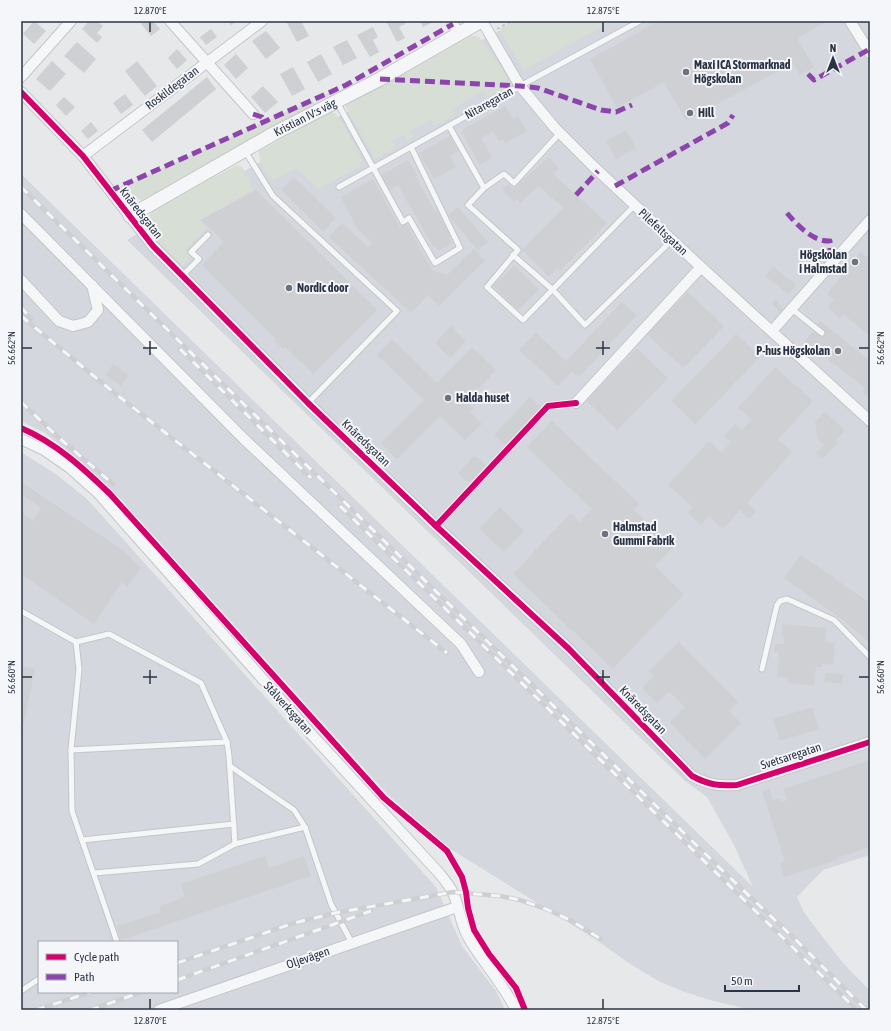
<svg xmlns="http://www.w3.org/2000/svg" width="891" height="1031" font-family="'Asap Condensed',sans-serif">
	<rect width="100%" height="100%" fill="#e6e8ea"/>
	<g fill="#d4d7dd" fill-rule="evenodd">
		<polygon points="518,21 870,21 870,855 823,870 797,897 804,912 815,927 843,963 870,991 870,1010 752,1010 710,1000 685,992 660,982 627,962 598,941 449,848 389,796 115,493 75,457 45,433 21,421 21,174 753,887 734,845 707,797 685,781 127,240 327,123"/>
		<path d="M 21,452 L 57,475 L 87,499 L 436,887 L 462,946 L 496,991 L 505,1010 L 21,1010 ZM 39,942 L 177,942 L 177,992 L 39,992 Z"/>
	</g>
	<g fill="#d6ded6">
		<polygon points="513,21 612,21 524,70 500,32 501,28"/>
		<polygon points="469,35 479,37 507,76 504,88 487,97 483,91 452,109 455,115 434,126 431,120 410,131 413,137 408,142 404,135 393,140 392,141 396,148 375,159 345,106"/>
		<polygon points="335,90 339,90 318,102 316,98"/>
		<polygon points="312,100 315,104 144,200 130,198 120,187"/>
		<path d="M 332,112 L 336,114 L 351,138 L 362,160 L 361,166 L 318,189 L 296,168 L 272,181 C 266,171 258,163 259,151 L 326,114 Z"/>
		<polygon points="237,165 243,168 253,190 200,220 207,228 185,250 191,256 183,266 149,232 147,221 152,211 206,181"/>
	</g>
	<g fill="#ced0d3">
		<polygon points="34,21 46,31 34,44 23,34"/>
		<polygon points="89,21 97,21 103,26 97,33 102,37 97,43 82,29"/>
		<polygon points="144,21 153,21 160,29 151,36 141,24"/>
		<polygon points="228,21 237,21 231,25"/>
		<polygon points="286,21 301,21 309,36 297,42"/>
		<polygon points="386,21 403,21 405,24 399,27 405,38 397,42"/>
		<polygon points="420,21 435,21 423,27"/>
		<polygon points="659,21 823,21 824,23 797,38 814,67 800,75 793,63 686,121 664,82 617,108 590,59"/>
		<polygon points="373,27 378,37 373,40 379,52 370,57 357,35"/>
		<polygon points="211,29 217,37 206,45 200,37"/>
		<polygon points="266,31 280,48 266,59 252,41"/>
		<polygon points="347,40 357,58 343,65 333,47"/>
		<polygon points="77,42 96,59 84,73 64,56"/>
		<polygon points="177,49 187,60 177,69 168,58"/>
		<polygon points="236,54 248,68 236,79 224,65"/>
		<polygon points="321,54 332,74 318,82 307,62"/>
		<polygon points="52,61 66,74 50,91 36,79"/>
		<polygon points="137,61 157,86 145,96 125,71"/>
		<polygon points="293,67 305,89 292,96 280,74"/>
		<polygon points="207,77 216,89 152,142 142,130"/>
		<polygon points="263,86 278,102 265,113 251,97"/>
		<polygon points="125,94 133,105 121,114 113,103"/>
		<polygon points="64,97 75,107 66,116 56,105"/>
		<polygon points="505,106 513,119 518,116 527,131 506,143 503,139 499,141 493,131 481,138 492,157 480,165 461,131"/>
		<polygon points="91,122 98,131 88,139 81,131"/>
		<polygon points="626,130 636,148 616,159 606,141"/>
		<polygon points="450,136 458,151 450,156 456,167 434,179 419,153"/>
		<polygon points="549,157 559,169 553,174 607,223 560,271 557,268 549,277 522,250 563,208 539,186 520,203 517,199 514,202 502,189 508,184 513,189"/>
		<polygon points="408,160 417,175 415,176 435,212 437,211 451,236 449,237 452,243 438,251 435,246 433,247 398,185 388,191 380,176"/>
		<polygon points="294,177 336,218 323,232 281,190"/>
		<polygon points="373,179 400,227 406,223 433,271 447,275 474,249 485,261 439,306 428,295 411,313 329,237 342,223 368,247 372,242 358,230 341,197"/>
		<polygon points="256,190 377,310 313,374 285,347 283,349 275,341 276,339 202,265 224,242 201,220"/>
		<polygon points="458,207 488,242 478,250 448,215"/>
		<polygon points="861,252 870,259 870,336 843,314 840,318 828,307 834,300 827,294"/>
		<polygon points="514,265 539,289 518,310 493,286"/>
		<polygon points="773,266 796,285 789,294 765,276"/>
		<polygon points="688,292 724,326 683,368 647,334"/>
		<polygon points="775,300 783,309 780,312 772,303"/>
		<polygon points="622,302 637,315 579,377 572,371 558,386 519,350 536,333 566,361"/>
		<polygon points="820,321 870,361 870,398 863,393 866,389 805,341"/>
		<polygon points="451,326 466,341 450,358 435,343"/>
		<polygon points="736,334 760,357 695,424 671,401"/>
		<polygon points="392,339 437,383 472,347 496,370 472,395 474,397 468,403 474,408 470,412 482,424 465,440 440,416 397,459 381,443 424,400 377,355"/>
		<polygon points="637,348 668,378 617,430 586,400"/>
		<polygon points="113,364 129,375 121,386 106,375"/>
		<polygon points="775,367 813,401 778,440 792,452 747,503 756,511 749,519 740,510 723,529 709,516 701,525 688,513 693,507 668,485 709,441 722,453 731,442 724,436 735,424 742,430 752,420 738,408"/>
		<polygon points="530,397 542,408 505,445 494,435"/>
		<polygon points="825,412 845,430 835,441 838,443 823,459 816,453 824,445 818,440 815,422"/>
		<polygon points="552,421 639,504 634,510 673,547 655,566 684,594 613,669 513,574 571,513 579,522 592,509 527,447"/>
		<polygon points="475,455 486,465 469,483 458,473"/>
		<polygon points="21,482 124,551 141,568 128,586 122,582 94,624 21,574 21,512 33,521 41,508 21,494"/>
		<polygon points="500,507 524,531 504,552 479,529"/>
		<polygon points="801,555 870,603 870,643 839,617 784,578"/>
		<polygon points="783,624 826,628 825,642 835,643 833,665 823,664 822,667 816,667 814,686 788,683 788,678 777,677 779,653 774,652 775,644 784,644 784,636 782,636"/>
		<polygon points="679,642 738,702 729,711 741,723 705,759 670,723 685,707 669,691 657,703 642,688 654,676 649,671"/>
		<polygon points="21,666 35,669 22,732 21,731"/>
		<polygon points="825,673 843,674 842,684 824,682"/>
		<polygon points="812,707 819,729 780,741 773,719"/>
		<polygon points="870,760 870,847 837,858 837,860 784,877 780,863 785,862 762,791 769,789 773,800 779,798 781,802 787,800 784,789"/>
		<polygon points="265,856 269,868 304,856 311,876 121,940 117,926 161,912 159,906 185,897 181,884"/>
	</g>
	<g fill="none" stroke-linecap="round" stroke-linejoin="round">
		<g stroke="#c4c6c8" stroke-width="7">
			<g id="service">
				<polyline points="337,102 403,222 409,218 435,263 460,248 411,147"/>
				<polyline points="449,126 484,188 468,205 518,250 487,287 523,320 635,205"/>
				<polyline points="245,151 273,196 397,311 308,403"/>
				<polyline points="339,187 520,86 640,21"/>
				<polyline points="484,188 504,174 514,183 560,133"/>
				<polyline points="513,255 553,290 585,325 672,240"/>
				<polyline points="182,276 199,259 191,252 208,235"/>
				<polyline points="792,309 822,333"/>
				<polyline points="21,611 76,642 79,669 71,750 72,811 117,942"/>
				<polyline points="762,669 777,605 780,601 787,599 834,620 870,657"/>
				<polyline points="227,742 229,756 235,844 305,827 331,904 352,943"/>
				<polyline points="71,750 227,742 201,683 109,634 76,642"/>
				<polyline points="230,766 294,810 305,827"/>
				<polyline points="82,840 234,824"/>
				<polyline points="94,873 198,864 235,844"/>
				<polyline points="21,991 39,979"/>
			</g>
		</g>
		<g stroke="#c4c6c8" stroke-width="12">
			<g id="minor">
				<polyline points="170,21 253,114"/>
				<polyline points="452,21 458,34"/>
				<polyline points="482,21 520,86 555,128 592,165 701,267 870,421"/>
				<polyline points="850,21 870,53"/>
				<polyline points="21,77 71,21"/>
				<path d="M 21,92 L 83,156 L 153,246 L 308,403 L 436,526 L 569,649 L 692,776 C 709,785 718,786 737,785 L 870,742"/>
				<polyline points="83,156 262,21"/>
				<polyline points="21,214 244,439 461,644 479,672"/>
				<polyline points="21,280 59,321 73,326 88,322 98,310 92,285"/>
				<polyline points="772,331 870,220"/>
				<polyline points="576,403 701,267"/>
				<path d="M 21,439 L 44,450 L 70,468 L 98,493 L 313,736 L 439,873 C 444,879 450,886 453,893 C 460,908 460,923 468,937 C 483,963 503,983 516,1010"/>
				<polyline points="159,1010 457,907"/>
			</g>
		</g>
		<g stroke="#c4c6c8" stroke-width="15">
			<g id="tertiary">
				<path id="s1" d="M 130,216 L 273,134 L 380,79 L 481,21"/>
			</g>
		</g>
		<polyline stroke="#c5c6ca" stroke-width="2" stroke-dasharray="3 3" stroke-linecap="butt" points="497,29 511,21"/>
		<use href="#service" stroke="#f5f6f7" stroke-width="5"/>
		<use href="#minor" stroke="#f5f6f7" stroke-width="10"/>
		<use href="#tertiary" stroke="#f5f6f7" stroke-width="13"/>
		<g stroke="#cecfd2" stroke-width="4.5">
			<g id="rail">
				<polyline points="21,187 723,871 797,941 866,1010"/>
				<polyline points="21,307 31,319"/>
				<polyline points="21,316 112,391 447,653"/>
				<polyline points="180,349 311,478"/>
				<polyline points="21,402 58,437 113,484"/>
				<polyline points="340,506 857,1010"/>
				<polyline points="177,963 294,923 335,913 453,892 500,896 520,900 546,909 570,920 601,939"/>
				<polyline points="177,980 371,911"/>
				<polyline points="36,1010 91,992"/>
				<polyline points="90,1010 142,992"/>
			</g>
		</g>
		<use href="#rail" stroke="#f4f6f9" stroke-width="3" stroke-dasharray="9" stroke-linecap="butt"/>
		<g stroke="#8e44ad" stroke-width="5" stroke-dasharray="10 5" stroke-linecap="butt">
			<polyline points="808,74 814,80 868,50"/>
			<polyline points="380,79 520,86 538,88 601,110 616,112 632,105"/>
			<polyline points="253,114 262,117 264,121"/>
			<polyline points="615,186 728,123 733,115"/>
			<polyline points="110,191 346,85 453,24"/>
			<polyline points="576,195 598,171"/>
			<path d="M 787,213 C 797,225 813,242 830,241 L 830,252 L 834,261"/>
		</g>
		<g stroke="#f4f6f9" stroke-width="8">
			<g id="cycleway">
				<path d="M 21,92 L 83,156 L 153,246 L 308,403 L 436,526 L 569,649 L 692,776 C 709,785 718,786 737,785 L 870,742"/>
				<path d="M 21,428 C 56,443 83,468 110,494 L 384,798 L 447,851 L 462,877 L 466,892 L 468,908 L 474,930 L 489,954 L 516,988 L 525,1010"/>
				<polyline points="436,526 548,406 576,403"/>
			</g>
		</g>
		<use href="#cycleway" stroke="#d6006c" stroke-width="6"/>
	</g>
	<path fill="none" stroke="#2b3445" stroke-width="1.5" d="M 150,22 L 150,32M 603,22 L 603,32M 150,341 L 150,355M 603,341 L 603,355M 22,348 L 32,348M 143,348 L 157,348M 596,348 L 610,348M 859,348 L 869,348M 150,670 L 150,684M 603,670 L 603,684M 22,677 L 32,677M 143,677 L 157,677M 596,677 L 610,677M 859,677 L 869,677M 150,999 L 150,1009M 603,999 L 603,1009"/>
	<g fill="#6c737f" stroke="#f4f6f9" stroke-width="1.5">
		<circle cx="686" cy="72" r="4"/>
		<circle cx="690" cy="113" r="4"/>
		<circle cx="855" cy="262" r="4"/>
		<circle cx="289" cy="288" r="4"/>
		<circle cx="838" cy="351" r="4"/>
		<circle cx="448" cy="398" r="4"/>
		<circle cx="605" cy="534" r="4"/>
	</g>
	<g text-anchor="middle" stroke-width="4" stroke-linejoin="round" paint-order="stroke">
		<g font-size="12" font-weight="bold" fill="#2b3445" stroke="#f4f6f9" text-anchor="start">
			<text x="694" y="69">Maxi ICA Stormarknad<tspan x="694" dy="14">Högskolan</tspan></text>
			<text x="698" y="117">Hill</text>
			<text x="847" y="259" text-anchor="end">Högskolan<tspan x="847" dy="14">i Halmstad</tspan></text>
			<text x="297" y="292">Nordic door</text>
			<text x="830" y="355" text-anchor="end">P-hus Högskolan</text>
			<text x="456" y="402">Halda huset</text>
			<text x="613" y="531">Halmstad<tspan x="613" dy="14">Gummi Fabrik</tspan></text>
		</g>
		<g font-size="12" fill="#2b3445" stroke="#f4f6f9">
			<text transform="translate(172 88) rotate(-37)" y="4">Roskildegatan</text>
			<text transform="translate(489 103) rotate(-29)" y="4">Nitaregatan</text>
			<text dy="4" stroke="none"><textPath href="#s1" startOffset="201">Kristian IV:s väg</textPath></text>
			<text transform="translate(141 213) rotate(52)" y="4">Knäredsgatan</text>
			<text transform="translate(663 232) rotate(43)" y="4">Pilefeltsgatan</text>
			<text transform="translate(366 443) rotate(44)" y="4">Knäredsgatan</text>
			<text transform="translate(288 708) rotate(48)" y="4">Stålverksgatan</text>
			<text transform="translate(643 710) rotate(46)" y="4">Knäredsgatan</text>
			<text transform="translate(791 756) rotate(-18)" y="4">Svetsaregatan</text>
			<text transform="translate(308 958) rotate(-19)" y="4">Oljevägen</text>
		</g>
	</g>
	<rect width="891" height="1031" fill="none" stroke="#f4f6f9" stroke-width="44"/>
	<rect x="38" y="941" width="140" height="52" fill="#f4f6f9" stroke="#a4a8b1"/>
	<rect x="46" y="954" width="20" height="6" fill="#d6006c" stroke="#a4a8b1"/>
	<text x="74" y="961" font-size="12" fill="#2b3445">Cycle path</text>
	<rect x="46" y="974" width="20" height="6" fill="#8e44ad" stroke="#a4a8b1"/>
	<text x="74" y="981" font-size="12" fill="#2b3445">Path</text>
	<g transform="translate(833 58)" stroke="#f4f6f9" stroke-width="3" paint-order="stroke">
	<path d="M0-3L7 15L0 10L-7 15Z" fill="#2b3445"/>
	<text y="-6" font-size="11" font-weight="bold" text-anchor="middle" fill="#2b3445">N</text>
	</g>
	<path d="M725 985v6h74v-6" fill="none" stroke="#2b3445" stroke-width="2"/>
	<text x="731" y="985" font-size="12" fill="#2b3445" stroke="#f4f6f9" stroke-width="3" paint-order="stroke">50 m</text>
	<rect x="22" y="22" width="847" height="987" fill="none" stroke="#2b3445" stroke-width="1.5"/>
	<g font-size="10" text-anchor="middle" fill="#2b3445">
		<text x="150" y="14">12.870°E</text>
		<text x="603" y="14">12.875°E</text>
		<text transform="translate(11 348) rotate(-90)" y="4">56.662°N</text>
		<text transform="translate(880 348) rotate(-90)" y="4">56.662°N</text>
		<text transform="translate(11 677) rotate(-90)" y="4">56.660°N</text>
		<text transform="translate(880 677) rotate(-90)" y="4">56.660°N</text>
		<text x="150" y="1024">12.870°E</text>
		<text x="603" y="1024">12.875°E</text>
	</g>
</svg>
